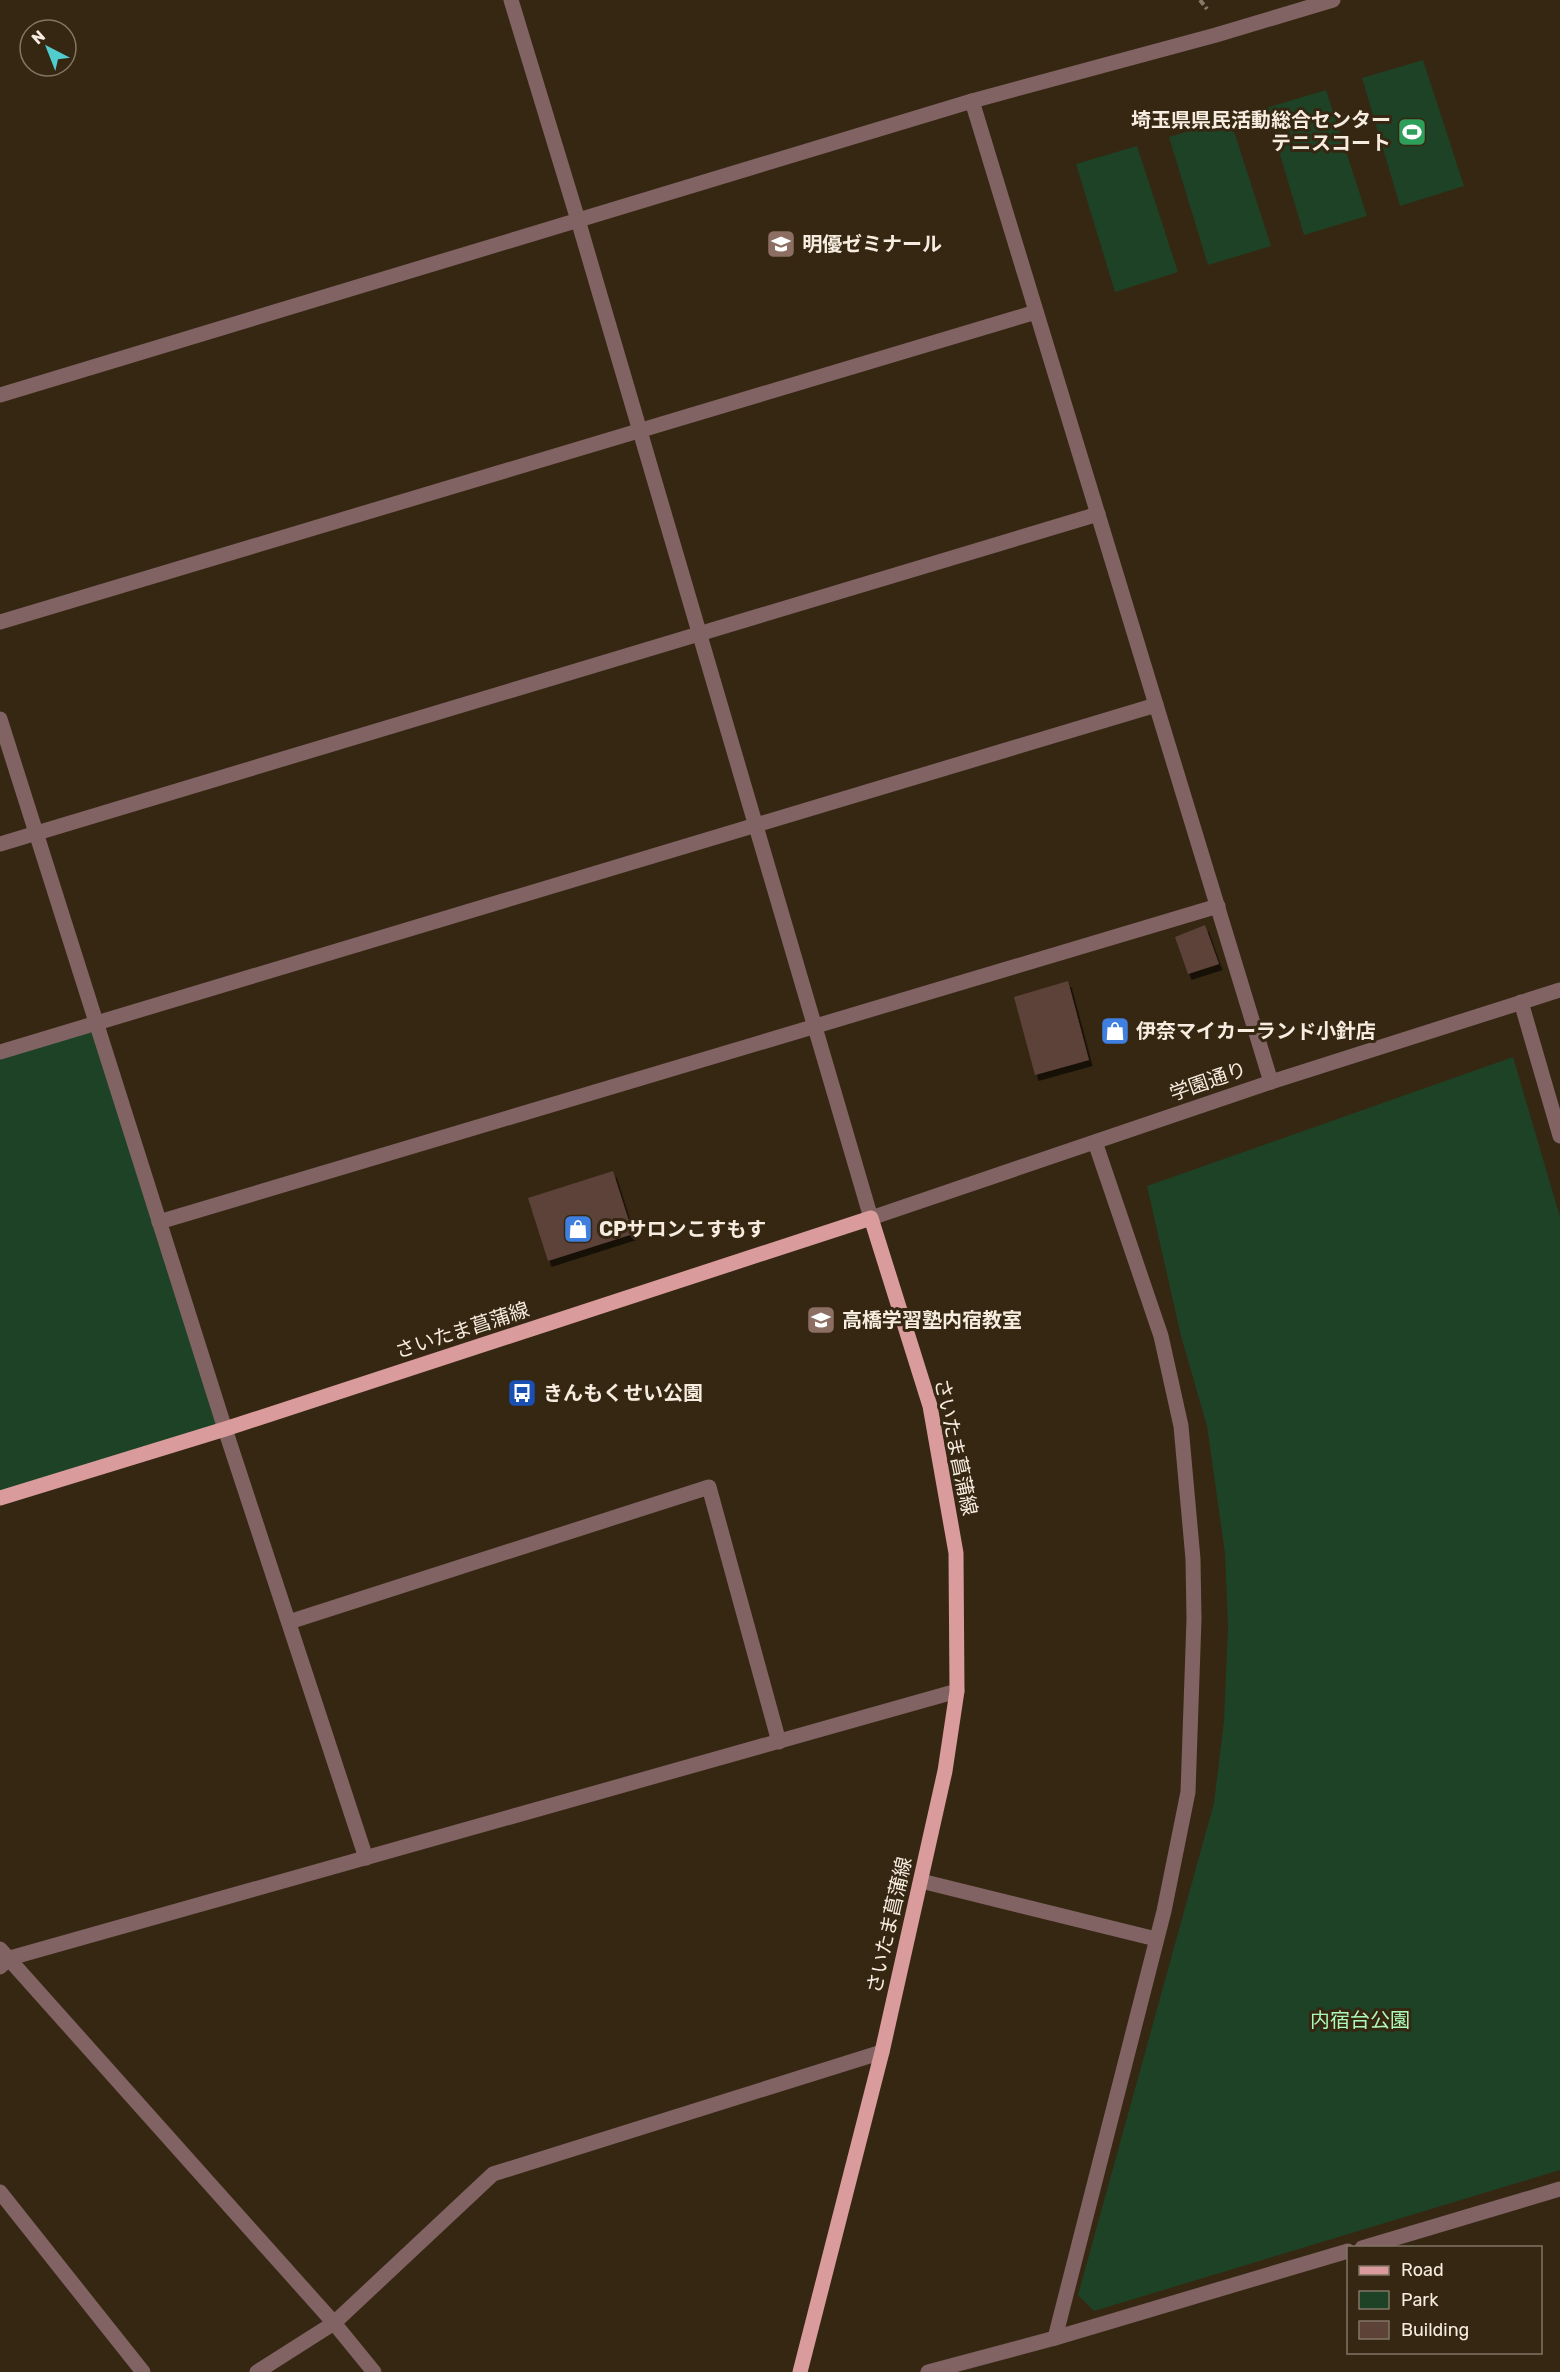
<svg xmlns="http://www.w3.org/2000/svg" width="1560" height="2372" font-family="Rubik,'Noto Sans JP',sans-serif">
	<defs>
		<filter id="shadow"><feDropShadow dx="3.5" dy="6" stdDeviation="0" flood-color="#0009"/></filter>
	</defs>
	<rect width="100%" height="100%" fill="#362712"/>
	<g fill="#1e4225">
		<polygon points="1423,60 1464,186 1400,206 1362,78"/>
		<polygon points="1326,90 1367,216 1304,235 1266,108"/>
		<polygon points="1230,119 1271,246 1208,265 1169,137"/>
		<polygon points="1137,146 1178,272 1115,292 1076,164"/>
		<polygon points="97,1023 225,1429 0,1498 0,1052"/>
		<polygon points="1513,1057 1560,1217 1560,2170 1094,2311 1078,2295 1214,1803 1224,1721 1228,1626 1225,1553 1207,1426 1181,1336 1147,1186"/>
	</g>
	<g fill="#5c4237" filter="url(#shadow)">
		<polygon points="1205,925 1219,964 1188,974 1175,937"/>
		<polygon points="1068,981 1089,1060 1035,1075 1014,997"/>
		<polygon points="613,1171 633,1234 548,1261 528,1198"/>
	</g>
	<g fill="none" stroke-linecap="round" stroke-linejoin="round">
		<polyline stroke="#877a68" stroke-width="4" stroke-dasharray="6 3" stroke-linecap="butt" points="1200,0 1207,9"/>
		<g stroke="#816364" stroke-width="15">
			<polyline points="511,0 578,220 871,1218 1271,1082 1560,990"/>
			<polyline points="972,101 1271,1082"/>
			<polyline points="0,395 972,101 1216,35 1333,0"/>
			<polyline points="0,622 1036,312"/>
			<polyline points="0,719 225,1429 366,1858"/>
			<polyline points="0,844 1098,514"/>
			<polyline points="1521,1002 1560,1136"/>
			<polyline points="0,1052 1156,705"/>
			<polyline points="159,1222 1218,906"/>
			<polyline points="289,1622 709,1487 779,1742"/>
			<polyline points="921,1881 1156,1939"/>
			<polyline points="0,1949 334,2323 374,2372"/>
			<polyline points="0,1967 10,1958 957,1691"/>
			<polyline points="0,2192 143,2372"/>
			<polyline points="1362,2248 1560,2189"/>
			<polyline points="1055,2338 1164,1911 1188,1792 1194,1619 1193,1559 1181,1426 1161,1336 1095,1142"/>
			<polyline points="257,2372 334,2323 493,2174 882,2052"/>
			<polyline points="928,2372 1055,2338 1348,2251"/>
		</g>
		<polyline stroke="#d99b9c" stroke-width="15" points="0,1498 225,1429 871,1218 930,1406 956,1553 957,1691 945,1771 882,2052 800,2372"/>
	</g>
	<defs>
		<g id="stadium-square" transform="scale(1.5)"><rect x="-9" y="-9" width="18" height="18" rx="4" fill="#2e9e5b" stroke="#362712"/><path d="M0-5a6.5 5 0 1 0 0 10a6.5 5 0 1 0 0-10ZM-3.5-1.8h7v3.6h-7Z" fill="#fff"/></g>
		<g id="school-square" transform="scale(1.5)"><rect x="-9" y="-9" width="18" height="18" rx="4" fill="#8d6e63" stroke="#362712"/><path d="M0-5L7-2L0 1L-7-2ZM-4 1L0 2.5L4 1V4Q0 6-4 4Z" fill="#fff"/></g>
		<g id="shop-square" transform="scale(1.5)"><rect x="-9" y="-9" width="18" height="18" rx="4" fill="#3f7fe0" stroke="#362712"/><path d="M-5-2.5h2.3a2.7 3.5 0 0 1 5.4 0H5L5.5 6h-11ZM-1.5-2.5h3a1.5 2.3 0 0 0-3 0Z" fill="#fff"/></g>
		<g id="bus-square" transform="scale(1.5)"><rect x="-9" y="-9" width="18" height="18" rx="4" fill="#1a4fb4" stroke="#362712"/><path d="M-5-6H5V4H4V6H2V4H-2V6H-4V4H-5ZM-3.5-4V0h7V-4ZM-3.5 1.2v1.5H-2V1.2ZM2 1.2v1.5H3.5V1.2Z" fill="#fff"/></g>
	</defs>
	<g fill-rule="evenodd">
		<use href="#stadium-square" x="1412" y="132"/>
		<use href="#school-square" x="781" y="244"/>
		<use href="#shop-square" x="1115" y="1031"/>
		<use href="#shop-square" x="578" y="1229"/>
		<use href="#school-square" x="821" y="1320"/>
		<use href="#bus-square" x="522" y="1393"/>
	</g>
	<g text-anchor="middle" stroke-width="6" stroke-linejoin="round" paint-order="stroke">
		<g font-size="20" font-weight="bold" fill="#f6ecdf" stroke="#362712" text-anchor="start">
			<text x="1391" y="127" text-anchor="end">埼玉県県民活動総合センター<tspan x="1391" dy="23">テニスコート</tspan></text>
			<text x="802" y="251">明優ゼミナール</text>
			<text x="1136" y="1038">伊奈マイカーランド小針店</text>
			<text x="599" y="1236">CPサロンこすもす</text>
			<text x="842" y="1327">高橋学習塾内宿教室</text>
			<text x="543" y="1400">きんもくせい公園</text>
		</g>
		<g font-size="20" fill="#f6ecdf" stroke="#362712">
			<text transform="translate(1208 1081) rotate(-19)" y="7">学園通り</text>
			<text transform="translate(462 1330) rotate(-18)" y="7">さいたま菖蒲線</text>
			<text transform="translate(956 1447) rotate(78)" y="7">さいたま菖蒲線</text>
			<text transform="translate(889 1925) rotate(-77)" y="7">さいたま菖蒲線</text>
		</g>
		<g font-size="20" fill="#acfab8" stroke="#362712">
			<text x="1360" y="2027">内宿台公園</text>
		</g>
	</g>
	<rect x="1347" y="2246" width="195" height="108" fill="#362712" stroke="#837664" stroke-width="1.5"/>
	<rect x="1359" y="2266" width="30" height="9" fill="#d99b9c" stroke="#837664" stroke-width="1.5"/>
	<text x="1401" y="2276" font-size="18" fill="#f6ecdf">Road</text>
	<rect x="1359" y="2291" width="30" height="18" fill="#1e4225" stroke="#837664" stroke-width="1.5"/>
	<text x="1401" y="2306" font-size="18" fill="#f6ecdf">Park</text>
	<rect x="1359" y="2321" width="30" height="18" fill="#5c4237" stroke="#837664" stroke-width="1.5"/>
	<text x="1401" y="2336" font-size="18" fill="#f6ecdf">Building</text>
	<g transform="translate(48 48) rotate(318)"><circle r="28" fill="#362712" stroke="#837664" stroke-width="1.5"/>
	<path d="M0-4.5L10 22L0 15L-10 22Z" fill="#52cdce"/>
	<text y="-9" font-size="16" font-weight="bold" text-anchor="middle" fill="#f6ecdf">N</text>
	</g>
</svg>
